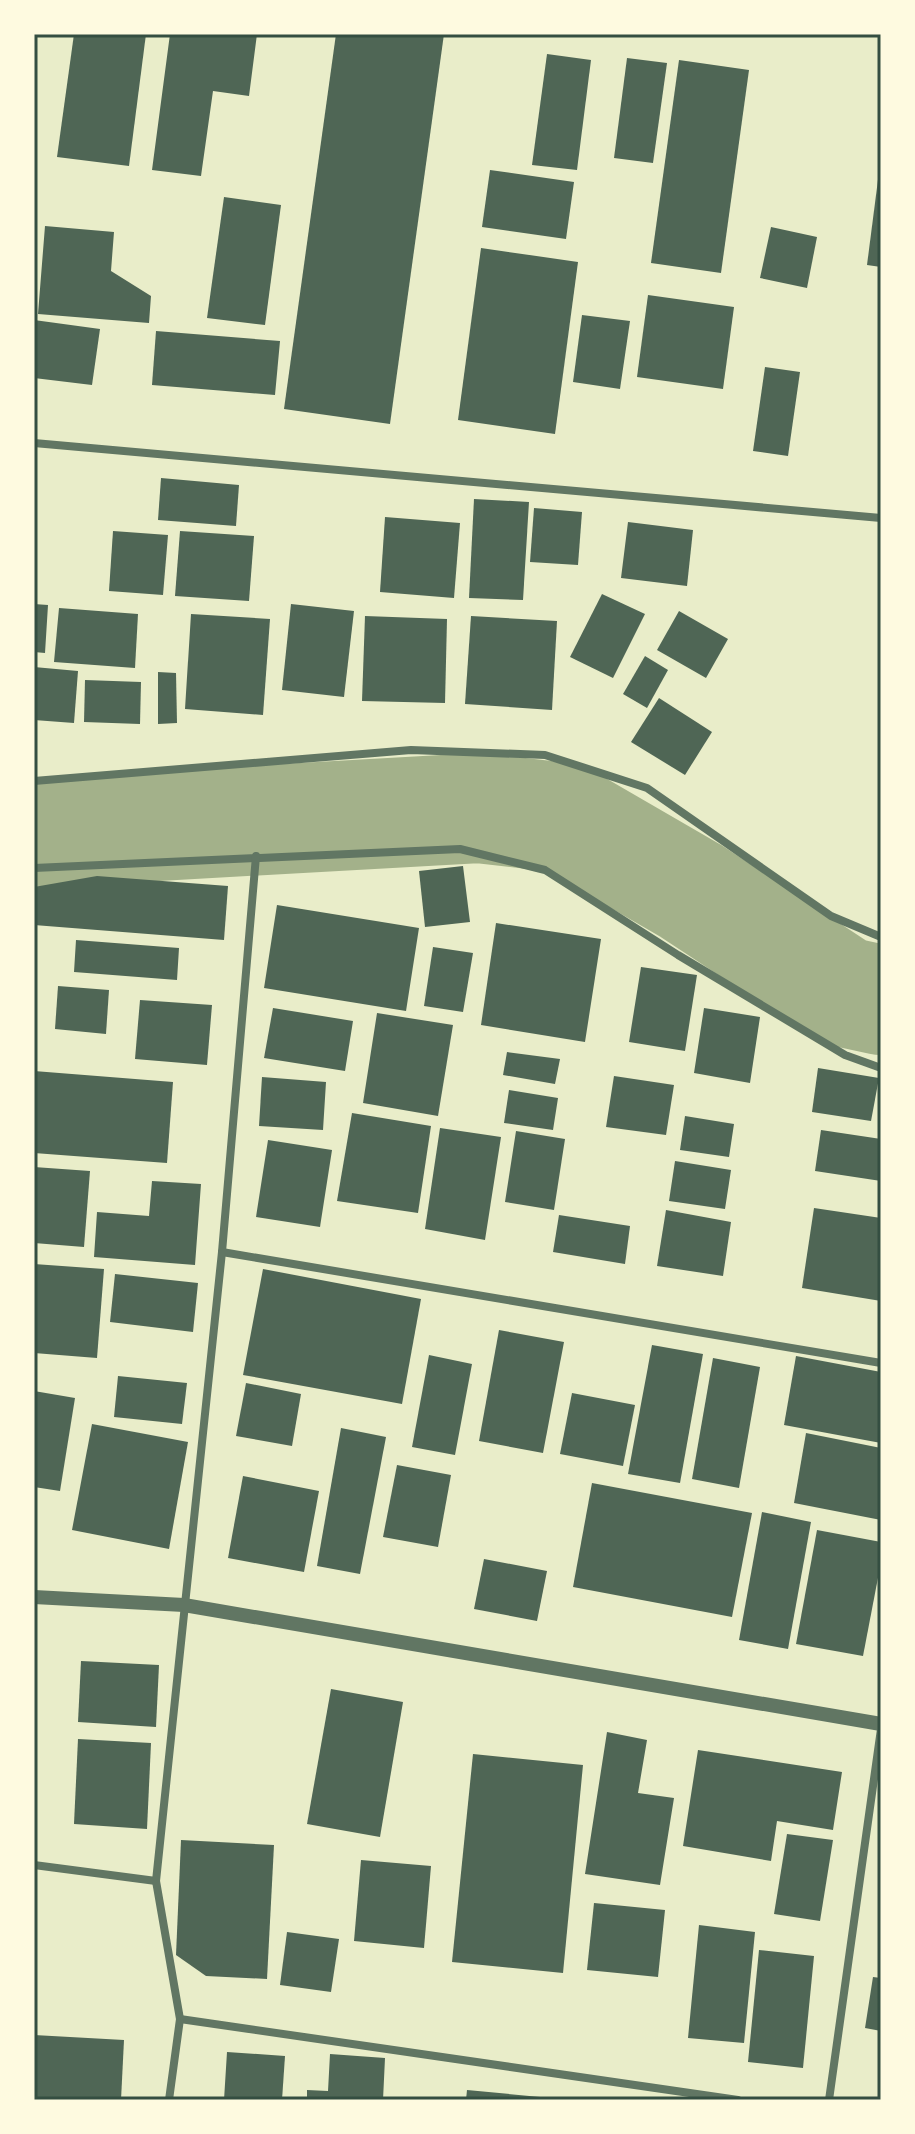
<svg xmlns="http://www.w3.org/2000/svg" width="915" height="2134" font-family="'Asap Condensed',sans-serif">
	<rect width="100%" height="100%" fill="#e9edc9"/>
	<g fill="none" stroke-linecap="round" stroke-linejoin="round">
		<polyline stroke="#a3b18a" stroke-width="110" points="34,833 479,808 565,818 691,891 844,992 881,1000"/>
	</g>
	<g fill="#4f6655">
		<polygon points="74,34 146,34 129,166 57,157"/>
		<polygon points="170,34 257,34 249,96 213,91 201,176 152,170"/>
		<polygon points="336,34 444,34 390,424 284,409"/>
		<polygon points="547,54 591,60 577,170 532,165"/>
		<polygon points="627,58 667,63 653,163 614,158"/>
		<polygon points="679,60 749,70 721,273 651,263"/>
		<polygon points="490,170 574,182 566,239 482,227"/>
		<polygon points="879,172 881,172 881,267 867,265"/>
		<polygon points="224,197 281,205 265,325 207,318"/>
		<polygon points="45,226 114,232 111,271 151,296 149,323 38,314"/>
		<polygon points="771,227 817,237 807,288 760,278"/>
		<polygon points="481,248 578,262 555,434 458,420"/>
		<polygon points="648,295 734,307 723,389 637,377"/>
		<polygon points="582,315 630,321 620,389 573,382"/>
		<polygon points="34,320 100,329 92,385 34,378"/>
		<polygon points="156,331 280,341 275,395 152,385"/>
		<polygon points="765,367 800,372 788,456 753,451"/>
		<polygon points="161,478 239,485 236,526 158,520"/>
		<polygon points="474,499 529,502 523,600 469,598"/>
		<polygon points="534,508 582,512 578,565 530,562"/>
		<polygon points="385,517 460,523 454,598 380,592"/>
		<polygon points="628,522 693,530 687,586 621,578"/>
		<polygon points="113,531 168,535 163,595 109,591"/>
		<polygon points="180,531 254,536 249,601 175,596"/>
		<polygon points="602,594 645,614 613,678 570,657"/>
		<polygon points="34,604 48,605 45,653 34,652"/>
		<polygon points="291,604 354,611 344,697 282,690"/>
		<polygon points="59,608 138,614 135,668 54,662"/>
		<polygon points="679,611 728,639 706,678 657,650"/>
		<polygon points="191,614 270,619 263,715 185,709"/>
		<polygon points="365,616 447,619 445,703 362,701"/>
		<polygon points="471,616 557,621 552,710 465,704"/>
		<polygon points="645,656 668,670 647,708 623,694"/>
		<polygon points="34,667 78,671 74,723 34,720"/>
		<polygon points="158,672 176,673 177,723 158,724"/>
		<polygon points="85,680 141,682 140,724 84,722"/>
		<polygon points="659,698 712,732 685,775 631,742"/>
		<polygon points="463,866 470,922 425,927 419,871"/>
		<polygon points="97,876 228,886 224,940 34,925 34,887"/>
		<polygon points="277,905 419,928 406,1011 264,988"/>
		<polygon points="496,923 601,939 585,1042 481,1025"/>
		<polygon points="76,940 179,948 177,980 74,972"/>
		<polygon points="433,947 473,953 463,1012 424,1006"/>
		<polygon points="641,967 697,975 685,1051 629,1042"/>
		<polygon points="58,986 109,990 106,1034 55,1029"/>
		<polygon points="140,1000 212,1005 207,1065 135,1059"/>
		<polygon points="273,1008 353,1021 345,1071 264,1058"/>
		<polygon points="704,1008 760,1017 750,1083 694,1073"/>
		<polygon points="377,1013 453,1025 438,1116 363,1103"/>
		<polygon points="507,1052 560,1059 555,1084 503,1075"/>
		<polygon points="818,1068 879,1078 871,1121 812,1112"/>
		<polygon points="34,1071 173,1082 167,1163 34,1153"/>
		<polygon points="614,1076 674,1085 666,1135 606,1127"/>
		<polygon points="262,1077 326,1082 323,1130 259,1126"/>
		<polygon points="509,1090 558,1098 553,1130 504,1123"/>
		<polygon points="352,1113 431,1126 418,1213 337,1201"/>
		<polygon points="685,1116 734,1124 729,1157 680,1150"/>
		<polygon points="440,1128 501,1137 485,1240 425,1229"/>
		<polygon points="821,1130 881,1139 881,1181 815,1171"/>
		<polygon points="516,1131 565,1139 554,1210 505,1202"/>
		<polygon points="268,1140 332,1150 320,1227 256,1217"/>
		<polygon points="675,1161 731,1170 725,1209 669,1201"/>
		<polygon points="34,1167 90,1171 84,1247 34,1243"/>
		<polygon points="152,1181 201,1184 195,1265 94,1257 97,1212 149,1216"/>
		<polygon points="814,1208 881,1218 881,1301 802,1288"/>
		<polygon points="666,1210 731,1222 723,1276 657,1266"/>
		<polygon points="559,1215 630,1226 625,1264 553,1252"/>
		<polygon points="34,1264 104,1269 97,1358 34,1353"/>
		<polygon points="263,1269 421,1299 402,1404 243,1375"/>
		<polygon points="115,1274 198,1283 193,1332 110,1322"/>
		<polygon points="499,1330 564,1342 543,1453 479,1441"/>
		<polygon points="652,1345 703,1354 680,1483 628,1474"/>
		<polygon points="429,1355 472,1364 455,1455 412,1447"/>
		<polygon points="796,1356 881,1372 881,1443 784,1425"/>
		<polygon points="713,1358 760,1367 739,1488 692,1479"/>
		<polygon points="118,1376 187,1383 182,1424 114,1417"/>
		<polygon points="246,1383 301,1394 292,1446 236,1436"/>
		<polygon points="34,1391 75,1398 60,1491 34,1487"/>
		<polygon points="572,1393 635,1405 623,1466 560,1454"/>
		<polygon points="92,1424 188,1442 169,1549 72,1530"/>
		<polygon points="341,1428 386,1437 360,1574 317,1566"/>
		<polygon points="806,1433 881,1448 881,1520 794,1503"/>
		<polygon points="397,1465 451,1475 438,1547 383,1537"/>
		<polygon points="243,1476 319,1491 304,1572 228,1558"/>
		<polygon points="592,1483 752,1513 732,1617 573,1587"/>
		<polygon points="762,1512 811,1522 788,1649 739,1640"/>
		<polygon points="817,1530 881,1542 881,1562 863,1656 796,1644"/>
		<polygon points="484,1559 547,1571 537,1621 474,1609"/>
		<polygon points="81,1661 159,1665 156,1727 78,1722"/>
		<polygon points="331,1689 403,1702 380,1837 307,1824"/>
		<polygon points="607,1732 647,1740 638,1793 674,1798 660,1885 585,1874"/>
		<polygon points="78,1739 151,1743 147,1829 74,1824"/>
		<polygon points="698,1750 842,1772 833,1830 777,1821 771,1861 683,1846"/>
		<polygon points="473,1754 583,1765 563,1973 452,1962"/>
		<polygon points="787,1834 833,1840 820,1921 774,1914"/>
		<polygon points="181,1840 274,1845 267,1979 206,1976 176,1955"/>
		<polygon points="361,1860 431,1866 424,1948 354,1941"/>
		<polygon points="594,1903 665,1910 658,1977 587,1970"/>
		<polygon points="699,1925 755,1932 744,2043 688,2038"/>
		<polygon points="287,1932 339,1939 331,1992 280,1985"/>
		<polygon points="759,1950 814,1956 803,2068 748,2062"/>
		<polygon points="873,1977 881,1978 881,2031 865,2028"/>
		<polygon points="34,2035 124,2040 121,2100 34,2100"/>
		<polygon points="227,2052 285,2056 282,2100 224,2100"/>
		<polygon points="330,2054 385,2058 383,2100 307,2100 307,2090 328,2091"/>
		<polygon points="467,2090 540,2097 540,2100 466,2100"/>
	</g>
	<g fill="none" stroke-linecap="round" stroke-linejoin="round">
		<g stroke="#617663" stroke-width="8">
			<polyline points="34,443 881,518"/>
			<polyline points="34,781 411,750 545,755 647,788 831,916 881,937"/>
			<polyline points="34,868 460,849 545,870 678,955 845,1055 881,1068"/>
			<polyline points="222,1252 881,1363"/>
			<polyline points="34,1865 156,1881"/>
			<polyline points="180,2019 738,2100"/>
			<polyline points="169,2100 180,2019 156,1881 222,1252 256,856"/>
			<polyline points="829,2100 881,1729"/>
		</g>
		<polyline stroke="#617663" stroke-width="14" points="34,1597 184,1605 881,1724"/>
	</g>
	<rect width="915" height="2134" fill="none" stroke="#fefae0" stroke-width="72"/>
	<rect x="36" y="36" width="843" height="2062" fill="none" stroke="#344e41" stroke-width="3"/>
</svg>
